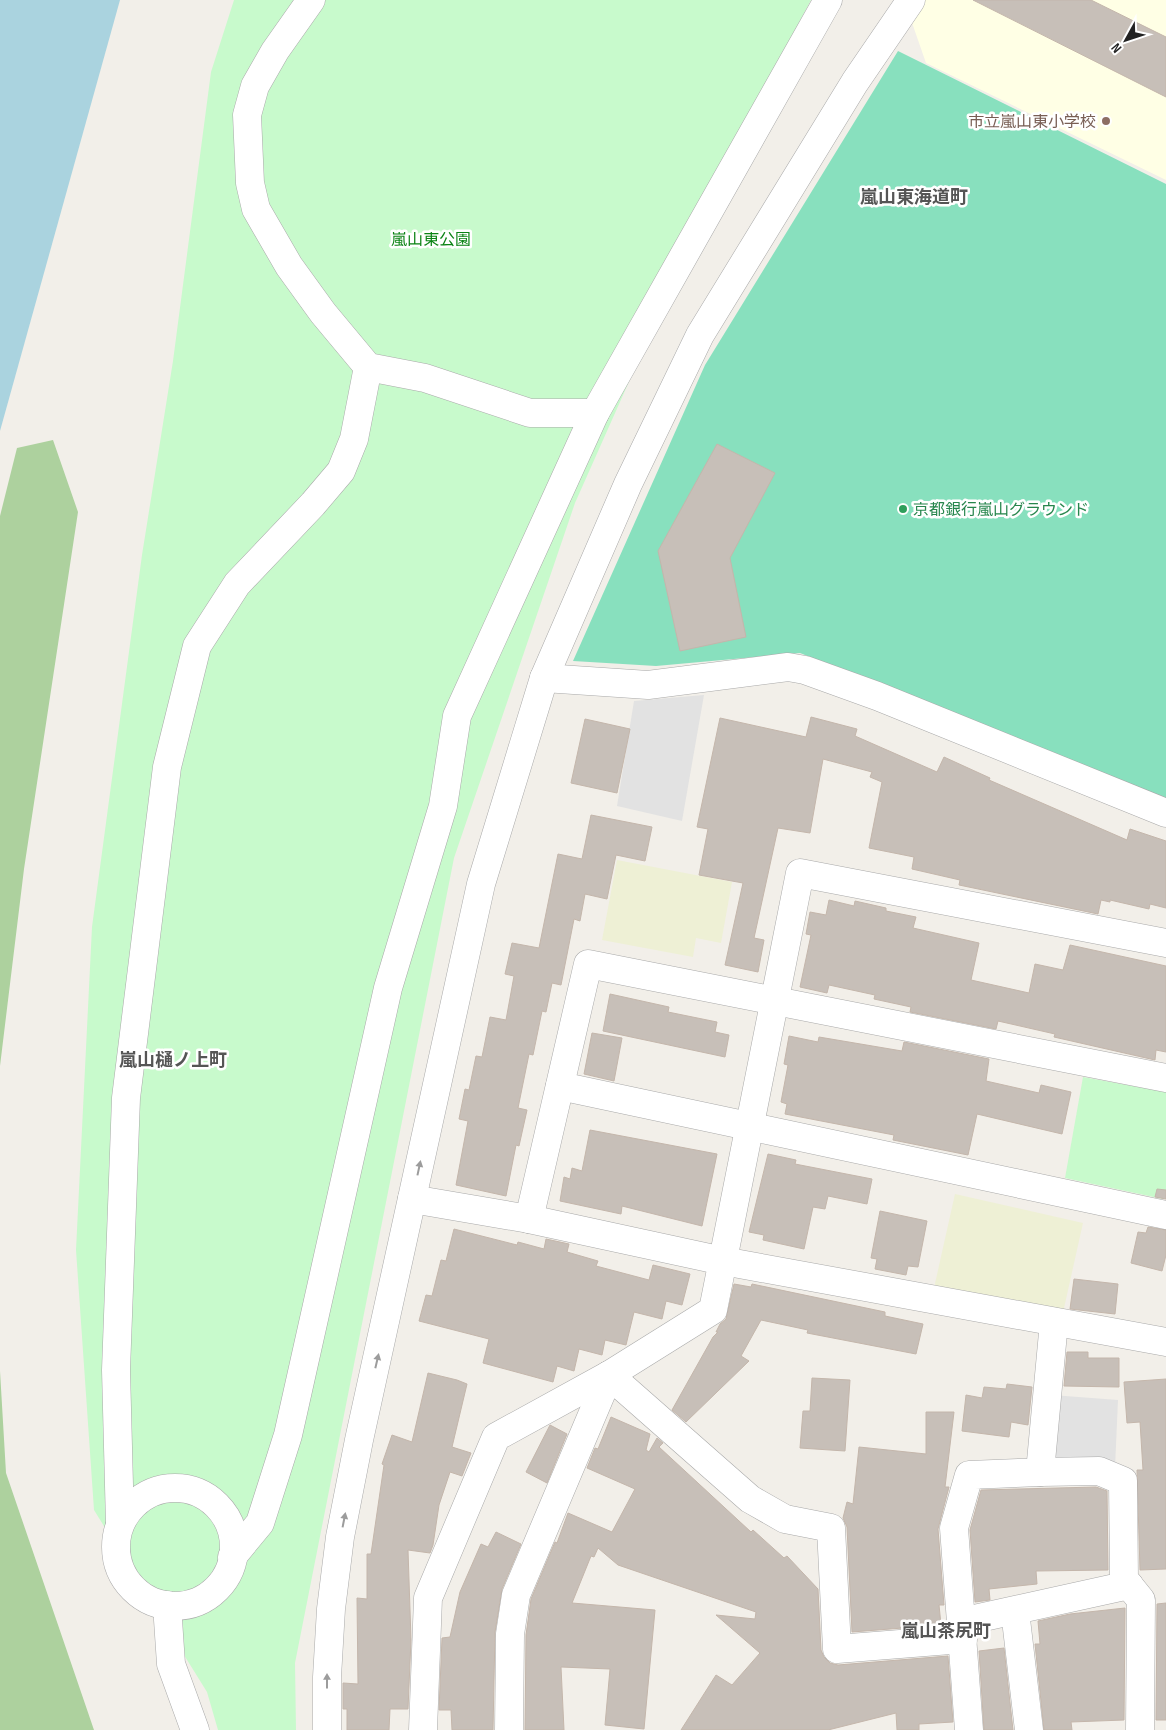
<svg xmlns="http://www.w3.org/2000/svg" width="1166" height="1730" font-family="'Sofia Sans Condensed','Noto Sans JP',sans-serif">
	<rect width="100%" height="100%" fill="#f2efe9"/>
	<polygon fill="#ffffe5" points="920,0 1166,0 1166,180 926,63 910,17"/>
	<g fill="#eef0d5">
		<polygon points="617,860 732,882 721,943 696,938 693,957 602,940"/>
		<polygon points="955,1194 1083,1223 1062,1317 934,1288"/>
	</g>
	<g fill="#add19e">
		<polygon points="53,440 78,512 24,869 0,1066 0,516 17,448"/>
		<polygon points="0,1371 6,1473 94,1730 0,1730"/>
	</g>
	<g fill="#c8facc">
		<polygon points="234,0 811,0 737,139 575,503 454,858 295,1663 296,1730 218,1730 207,1692 94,1510 76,1250 92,927 142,555 173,361 211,72"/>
		<polygon points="1083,1077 1166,1092 1166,1196 1163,1199 1065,1178"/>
	</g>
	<polygon fill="#88e0be" points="898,51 1166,184 1166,799 800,653 656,666 573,661 705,365"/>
	<g fill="#e2e2e2">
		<polygon points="704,695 682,821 617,806 634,701"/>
		<polygon points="1052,1395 1118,1400 1115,1468 1054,1467"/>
	</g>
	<polygon fill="#aad3df" points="0,0 120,0 0,431"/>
	<g fill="#c7bfb8" stroke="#c4b6ab">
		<polygon points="973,0 1091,0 1166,37 1166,97"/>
		<polygon points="717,444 775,473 730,558 746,637 680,651 658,551"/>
		<polygon points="811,717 857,729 855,736 937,772 944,757 990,778 989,780 1127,840 1130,829 1166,841 1166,908 1150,904 1149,909 1110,900 1110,902 1101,900 1098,914 959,885 960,880 912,869 914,857 869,848 882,782 870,777 872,772 823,759 810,833 778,828 754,938 764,940 758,972 725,965 743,883 699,875 708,829 697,827 720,718 806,737"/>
		<polygon points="585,719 630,729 617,793 571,783"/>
		<polygon points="591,815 652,827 645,861 616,855 607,899 585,894 580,921 574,919 561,985 552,983 546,1012 542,1011 533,1055 529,1054 518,1108 527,1110 519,1146 516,1145 506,1196 456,1185 468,1121 459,1119 465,1089 469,1090 476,1056 482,1057 490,1017 506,1020 514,976 505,974 512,943 539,948 558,854 582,859"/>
		<polygon points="829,900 854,906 855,901 886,908 886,911 916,917 913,928 979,943 971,980 1029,993 1035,964 1063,970 1070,945 1166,966 1166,1052 1156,1050 1155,1060 1054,1037 1055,1034 998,1021 996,1029 910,1012 911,1007 874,999 875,995 829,985 827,993 800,987 811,935 806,934 810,912 826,915"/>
		<polygon points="610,994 669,1007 668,1012 717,1022 715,1032 729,1035 725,1057 603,1031"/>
		<polygon points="592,1033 622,1038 614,1081 584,1074"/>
		<polygon points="789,1036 818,1042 819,1037 902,1051 904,1042 989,1059 986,1081 1039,1093 1041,1085 1071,1092 1062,1134 977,1114 968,1155 893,1140 894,1135 785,1114 787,1104 781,1102 788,1065 784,1064"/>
		<polygon points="590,1130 717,1154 702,1226 622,1206 621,1214 560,1201 564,1177 570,1179 572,1168 582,1171"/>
		<polygon points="768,1154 796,1160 795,1164 872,1179 867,1204 828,1196 825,1209 813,1207 804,1249 763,1240 764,1235 749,1232"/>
		<polygon points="1157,1189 1166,1190 1166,1199 1155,1197"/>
		<polygon points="880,1211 927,1221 918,1267 908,1266 906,1275 875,1269 877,1259 871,1258"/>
		<polygon points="1148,1227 1166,1230 1166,1255 1162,1271 1131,1263 1138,1232 1146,1233"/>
		<polygon points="454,1229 517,1245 518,1242 544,1249 546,1239 569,1244 567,1252 598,1261 596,1266 649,1280 653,1265 690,1274 682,1305 666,1301 662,1319 634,1312 626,1345 605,1340 602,1355 579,1349 574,1371 557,1366 553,1382 483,1363 489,1339 419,1321 426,1295 432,1296 441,1260 446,1261"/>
		<polygon points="1074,1279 1118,1284 1115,1314 1070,1309"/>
		<polygon points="734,1284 751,1287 752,1284 885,1312 885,1316 923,1324 916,1354 807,1333 808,1330 761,1320 741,1356 749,1361 686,1422 672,1410 713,1337 718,1332 716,1332 720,1324 726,1319"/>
		<polygon points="1067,1352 1088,1352 1088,1358 1119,1358 1119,1387 1064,1386"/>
		<polygon points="428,1373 457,1380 467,1384 452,1447 471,1453 462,1476 450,1472 439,1505 433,1545 430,1553 408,1550 411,1640 408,1709 390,1709 389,1730 347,1730 347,1709 343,1709 343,1683 358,1684 357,1598 367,1599 367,1554 371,1554 384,1465 382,1464 392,1435 412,1442"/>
		<polygon points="812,1378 850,1380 845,1451 800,1448 803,1411 810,1411"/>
		<polygon points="1166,1379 1166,1569 1140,1570 1137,1470 1143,1470 1140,1422 1127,1423 1124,1382"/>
		<polygon points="1007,1384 1032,1387 1028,1425 1011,1422 1009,1437 962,1431 966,1395 982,1398 984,1387 1006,1389"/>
		<polygon points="926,1412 954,1412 945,1487 949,1487 938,1529 944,1605 939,1605 941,1625 852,1632 847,1527 843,1518 847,1502 853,1504 859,1447 926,1454"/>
		<polygon points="611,1417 650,1434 646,1450 649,1452 657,1438 663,1443 659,1447 751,1532 753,1530 784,1558 787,1556 818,1589 821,1650 824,1657 830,1663 838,1665 948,1656 953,1722 919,1724 919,1730 897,1730 896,1713 828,1730 681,1730 716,1675 732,1685 760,1653 716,1615 755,1619 756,1612 618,1565 598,1548 594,1557 591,1556 572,1603 655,1610 644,1729 605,1725 610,1669 561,1667 564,1730 525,1730 526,1635 531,1599 555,1542 557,1543 568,1513 612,1532 635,1489 587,1468 595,1448 598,1449"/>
		<polygon points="550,1425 567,1434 547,1483 526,1472"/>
		<polygon points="1096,1487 1107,1491 1108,1570 1036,1571 1037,1584 989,1589 990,1600 975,1602 970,1530 981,1490"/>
		<polygon points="496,1532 521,1544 502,1589 495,1632 493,1730 452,1730 451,1710 439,1710 442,1638 450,1637 460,1592 481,1544 488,1547"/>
		<polygon points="1166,1603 1166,1720 1156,1720 1157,1604"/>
		<polygon points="1125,1608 1124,1720 1071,1722 1072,1730 1044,1730 1035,1644 1040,1644 1038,1621 1070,1614"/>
		<polygon points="1004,1648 1013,1730 984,1730 979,1651"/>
	</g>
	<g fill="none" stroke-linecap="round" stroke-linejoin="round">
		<g stroke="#a9a9a9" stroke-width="29">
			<g id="minor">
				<polyline points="311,0 275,51 255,86 247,115 250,183 256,209 289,266 323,313 368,367 425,378 530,413 595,413"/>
				<polyline points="544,678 648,685 788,667 805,670 877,696 1166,813"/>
				<polyline points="560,1086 1166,1215"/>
				<polyline points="412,1199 529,1219 723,1261 1166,1342"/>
				<polyline points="529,1219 588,964 1166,1078"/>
				<polyline points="1040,1472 1099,1471 1123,1481 1124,1579 1141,1600 1140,1730"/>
				<circle cx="175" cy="1547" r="59"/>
				<polyline points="120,1524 116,1370 126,1098 167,767 197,646 237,584 313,504 341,471 354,439 368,367"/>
				<polyline points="232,1557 260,1523 288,1435 388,988 443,806 457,716 595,413 828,0"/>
				<polyline points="167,1605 171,1664 195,1730"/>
				<polyline points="1015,1611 1029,1730"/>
				<polyline points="961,1622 1129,1585"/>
				<polyline points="327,1730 327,1677 331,1609 340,1537 359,1440 481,884 544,678 628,484 700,335 855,82 911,0"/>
				<polyline points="423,1730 428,1598 496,1437 609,1375 713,1310 800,873 1166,943"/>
				<polyline points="509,1730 510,1634 516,1595 609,1375 750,1499 785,1519 831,1528 837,1649 963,1639"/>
				<polyline points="969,1730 954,1528 969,1475 1040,1472 1054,1322"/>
			</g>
		</g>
		<use href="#minor" stroke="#fff" stroke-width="28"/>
	</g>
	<defs><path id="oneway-solid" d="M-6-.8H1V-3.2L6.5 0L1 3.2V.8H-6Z" transform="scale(1.25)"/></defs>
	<g fill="#9c9c9c">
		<use href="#oneway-solid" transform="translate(419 1168) rotate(-78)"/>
		<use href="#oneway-solid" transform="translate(377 1361) rotate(-77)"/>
		<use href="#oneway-solid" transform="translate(344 1520) rotate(-79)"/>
		<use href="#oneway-solid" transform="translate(327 1681) rotate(-90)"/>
	</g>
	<circle fill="#8d6e63" stroke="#fff" stroke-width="2" cx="1106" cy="121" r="5"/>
	<circle fill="#2e9e5b" stroke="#fff" stroke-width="2" cx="903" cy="509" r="5"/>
	<g text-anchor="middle" stroke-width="5" stroke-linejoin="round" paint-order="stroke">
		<g font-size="16" fill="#785e54" stroke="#fff" text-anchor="end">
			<text x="1096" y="127">市立嵐山東小学校</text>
		</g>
		<g font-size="16" fill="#0c8416" stroke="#fff">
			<text x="431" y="245">嵐山東公園</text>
		</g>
		<g font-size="16" fill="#27864d" stroke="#fff" text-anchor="start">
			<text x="913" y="515">京都銀行嵐山グラウンド</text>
		</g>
		<g font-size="18" font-weight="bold" fill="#555" stroke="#fff">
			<text x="914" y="203">嵐山東海道町</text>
			<text x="173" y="1066">嵐山樋ノ上町</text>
			<text x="946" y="1637">嵐山茶尻町</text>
		</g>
	</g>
	<g transform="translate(1126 40) rotate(230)" stroke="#ffffff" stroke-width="4" paint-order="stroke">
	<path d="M0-4L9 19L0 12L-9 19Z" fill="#222222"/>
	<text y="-8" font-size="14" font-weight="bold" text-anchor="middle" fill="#222222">N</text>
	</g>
</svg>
